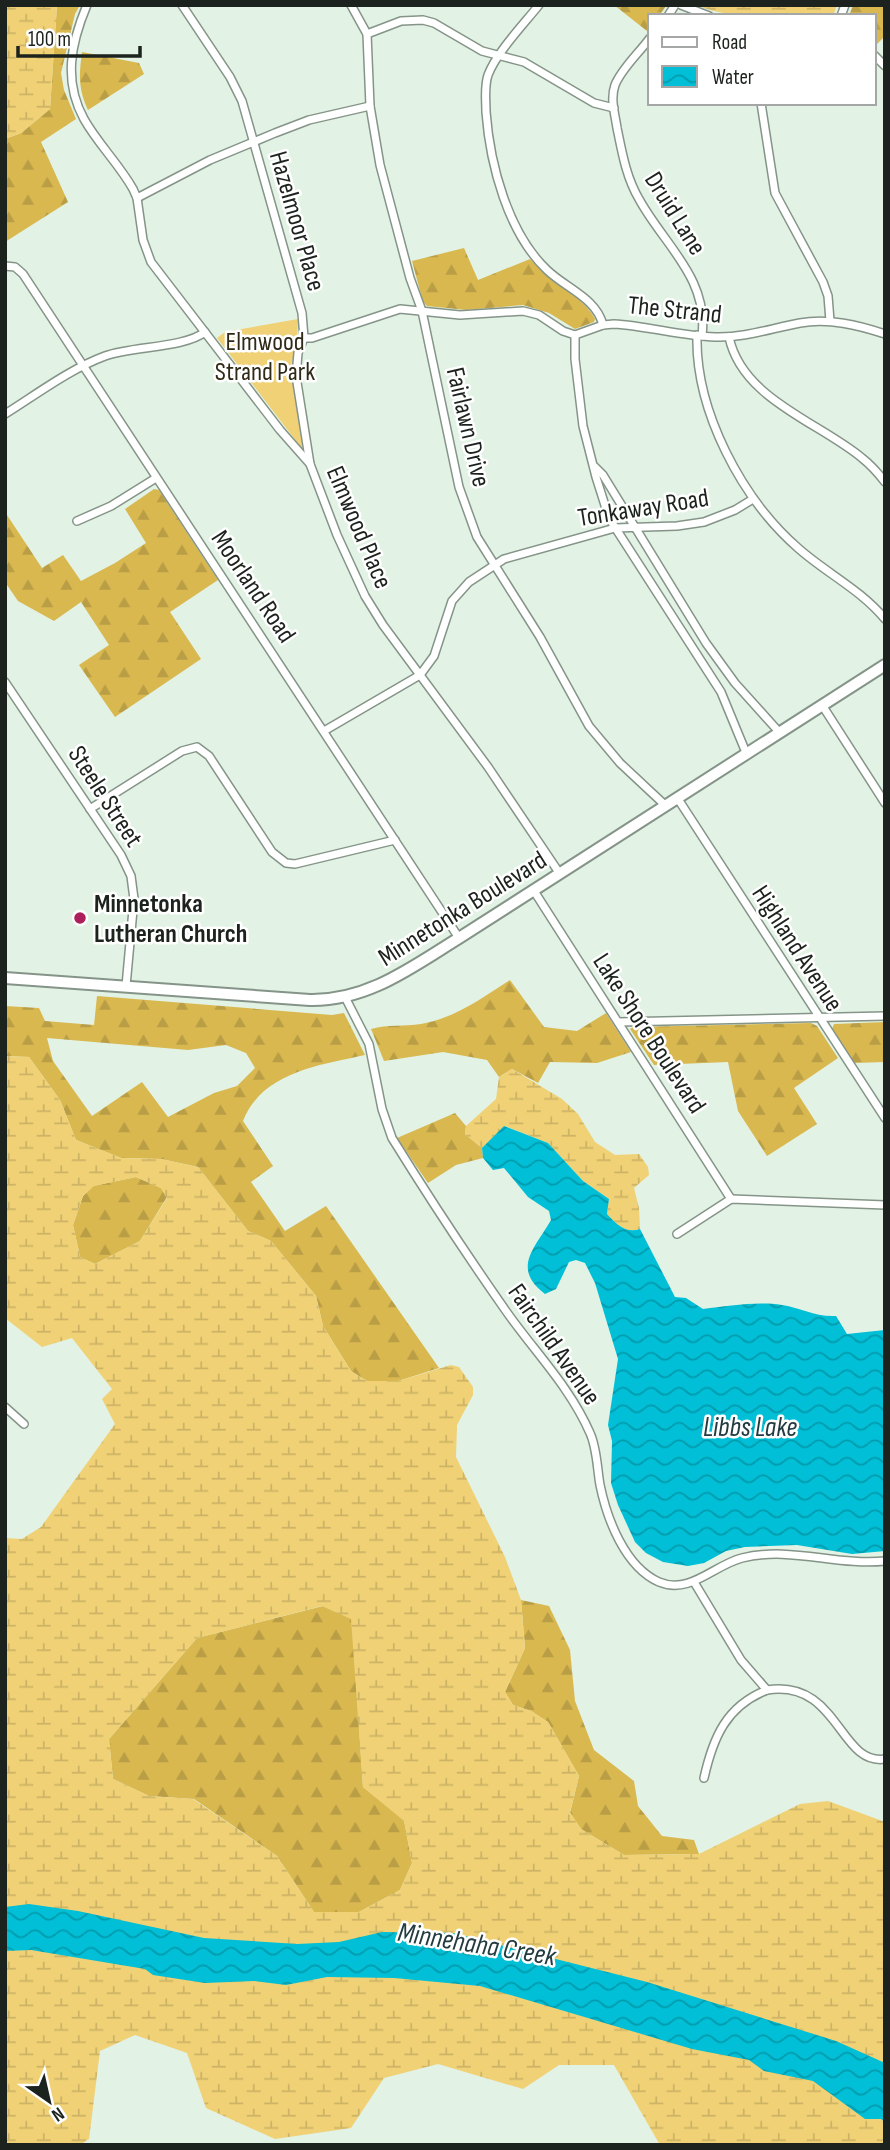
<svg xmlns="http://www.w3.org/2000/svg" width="890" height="2150" font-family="'Sofia Sans Condensed',sans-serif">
	<defs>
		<pattern id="forest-firs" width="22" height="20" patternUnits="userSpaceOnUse" patternTransform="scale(1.75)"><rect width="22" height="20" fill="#d9b850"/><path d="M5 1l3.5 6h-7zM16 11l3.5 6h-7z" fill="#ba9e45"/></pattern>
		<pattern id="wetland-marsh" width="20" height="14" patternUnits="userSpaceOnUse" patternTransform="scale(1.75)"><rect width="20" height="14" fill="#f0d175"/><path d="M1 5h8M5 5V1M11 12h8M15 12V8" fill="none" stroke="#cdb365"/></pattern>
		<pattern id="water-waves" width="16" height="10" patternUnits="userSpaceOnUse" patternTransform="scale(1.75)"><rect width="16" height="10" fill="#00bfd6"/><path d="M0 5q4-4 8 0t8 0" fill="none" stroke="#029bad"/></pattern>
	</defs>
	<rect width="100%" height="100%" fill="#e2f2e4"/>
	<g fill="url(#forest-firs)" fill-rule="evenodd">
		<polygon points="57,5 80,5 75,14 61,73 64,90 76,119 41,142 68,202 5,242 5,139 21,133 50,109"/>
		<polygon points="614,5 666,5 666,6 659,16 650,16 650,27 647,31"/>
		<polygon points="853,5 885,5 885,36 875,46 874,16 849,16"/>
		<path d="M 82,52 L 139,63 L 144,74 L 88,110 C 78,89 79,74 82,52 Z"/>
		<path d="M 464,248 L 478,280 L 530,259 C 548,278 585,298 595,319 L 594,322 L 575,329 L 549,313 L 523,305 L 466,310 L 427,306 L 423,302 L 412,261 Z"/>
		<polygon points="154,489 159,490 218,580 170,612 201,659 115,717 79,665 109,645 81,602 54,621 18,601 5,582 5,512 42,568 63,555 81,581 115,563 146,543 125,509"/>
		<path d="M 510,980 L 544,1027 L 577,1031 L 606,1013 L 631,1052 L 597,1063 L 550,1062 L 538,1083 L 512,1069 L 499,1077 L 487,1060 L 443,1052 L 384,1061 L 371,1029 C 388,1024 404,1027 421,1024 C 455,1018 482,998 510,980 Z"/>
		<path d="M 97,996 L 332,1015 L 344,1013 L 365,1055 C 320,1065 262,1072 243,1121 L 273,1166 L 251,1182 L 285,1231 L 326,1206 L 439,1368 L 398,1381 L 367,1381 L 351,1371 L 323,1326 L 316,1296 L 271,1241 L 248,1231 L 198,1167 L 161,1159 L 121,1158 L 76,1140 L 60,1100 L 29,1057 L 5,1056 L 5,1006 L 39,1008 L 45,1021 L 94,1025 ZM 47,1038 L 188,1050 L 226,1045 L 246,1053 L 255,1068 L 237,1086 L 214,1093 L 168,1117 L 142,1082 L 92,1116 L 53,1061 Z"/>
		<polygon points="885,1022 885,1062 854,1063 832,1029 834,1024"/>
		<polygon points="811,1023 817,1026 838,1058 794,1088 817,1124 767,1156 738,1111 728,1062 654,1065 630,1029 633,1027"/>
		<polygon points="455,1113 466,1126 465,1134 482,1148 483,1158 456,1165 428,1183 397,1138"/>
		<polygon points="136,1177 161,1188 167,1197 140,1241 95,1264 80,1257 73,1225 83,1196 93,1186"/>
		<polygon points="521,1600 549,1606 570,1650 575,1701 594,1750 634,1781 638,1806 662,1836 694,1840 699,1854 624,1855 581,1829 570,1813 579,1776 548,1722 531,1711 513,1705 505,1692 525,1648"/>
		<polygon points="323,1606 352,1619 363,1787 404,1820 412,1863 400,1890 359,1912 314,1912 277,1856 194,1799 149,1796 113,1779 109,1739 197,1638"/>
	</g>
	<g fill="url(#wetland-marsh)" fill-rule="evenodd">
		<polygon points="5,5 57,5 50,109 21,133 5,139"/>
		<path d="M 697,5 L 837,5 L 833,16 C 792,16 734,22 697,5 Z"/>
		<path d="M 5,1056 L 29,1057 L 60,1100 L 76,1140 L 121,1158 L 161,1159 L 198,1167 L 248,1231 L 271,1241 L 316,1296 L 323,1326 L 351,1371 L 367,1381 L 398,1381 L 451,1365 L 459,1367 L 473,1387 L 473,1395 L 457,1425 L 456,1457 L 505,1557 L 521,1600 L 525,1648 L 505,1692 L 513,1705 L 531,1711 L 548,1722 L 579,1776 L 570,1812 L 581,1829 L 624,1855 L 699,1854 L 800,1804 L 828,1801 L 885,1822 L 885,2145 L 660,2145 L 614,2065 L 559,2065 L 523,2089 L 438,2064 L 384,2078 L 351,2128 L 275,2139 L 206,2108 L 187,2053 L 135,2035 L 100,2051 L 89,2139 L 80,2145 L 5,2145 L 5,1538 L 22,1539 L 41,1527 L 115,1424 L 102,1399 L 112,1389 L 72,1338 L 42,1347 L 5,1318 ZM 136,1177 L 161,1188 L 167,1198 L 140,1241 L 95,1264 L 80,1257 L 73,1225 L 83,1196 L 94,1186 ZM 322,1606 L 351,1619 L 363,1787 L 404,1821 L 412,1863 L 400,1890 L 359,1912 L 314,1912 L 277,1856 L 193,1799 L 149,1796 L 113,1779 L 109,1739 L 197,1638 Z"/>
		<path d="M 512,1069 L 562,1099 L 578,1114 L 595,1142 L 615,1155 L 639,1154 L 648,1167 L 649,1175 L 634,1188 L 639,1208 L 640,1229 C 626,1234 616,1224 607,1214 L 609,1199 L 583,1181 L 548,1143 L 505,1126 L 482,1148 L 465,1134 L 466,1126 L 496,1099 L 499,1077 Z"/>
	</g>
	<polygon fill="#f0d175" points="298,319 297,341 291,366 303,450 217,338 225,332"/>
	<g fill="url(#water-waves)">
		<path d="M 504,1126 L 548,1143 L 583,1181 L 609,1199 L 607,1214 C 616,1224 626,1234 640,1229 L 675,1297 L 686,1298 L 703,1309 C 728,1306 757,1301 782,1305 C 802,1308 814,1317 836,1316 L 847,1334 L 885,1330 L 885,1551 L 852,1554 L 797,1545 L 745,1547 L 726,1551 L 704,1563 L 688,1566 L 663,1562 L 646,1553 L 635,1542 L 618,1505 L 611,1483 L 612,1441 L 608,1425 L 618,1359 L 595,1283 L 585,1263 L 576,1260 L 569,1262 L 556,1289 L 545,1294 C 511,1268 535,1248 551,1220 L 549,1211 L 528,1197 L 504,1168 L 493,1170 L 483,1158 L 482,1148 Z"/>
		<polygon points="29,1904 78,1911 204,1938 297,1944 339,1942 382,1932 453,1933 647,1982 836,2041 885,2063 885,2122 881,2119 865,2119 813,2081 764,2071 749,2060 692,2049 480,1986 394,1978 327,1977 286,1985 254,1981 205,1983 153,1975 145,1969 31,1950 5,1951 5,1907"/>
	</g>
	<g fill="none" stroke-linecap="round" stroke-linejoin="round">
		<g stroke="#859488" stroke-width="10">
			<g id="street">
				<path d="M 87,5 C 71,43 63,81 84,119 C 98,144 119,164 133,189 L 137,198 L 143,240 L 151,262 L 280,430 L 310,464 L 337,535 L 365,596 L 383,625 L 488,767 L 560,874"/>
				<polyline points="182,5 230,77 242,101 302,313 304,338 298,353 296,376 310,464"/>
				<polyline points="351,5 367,34 370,106 380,165 410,278 422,311 459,487 477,537 540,637 589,726 620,763 666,806"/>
				<path d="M 539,5 C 523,25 497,52 488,75 C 484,87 486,100 486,112 C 490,165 508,233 547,270 C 567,289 596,298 603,325"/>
				<polyline points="681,5 709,16"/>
				<polyline points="668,16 675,5"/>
				<polyline points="841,16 845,5"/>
				<polyline points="367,34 401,21 423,20 434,23 482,51 524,62 594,103 614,108"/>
				<path d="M 650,38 C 639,53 622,68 615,85 C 610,99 615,114 617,128 C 622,152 626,177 639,199 C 664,245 709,278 702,336"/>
				<polyline points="874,55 885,66"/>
				<polyline points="761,103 775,193 823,282 828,296 830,321"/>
				<polyline points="137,198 210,160 275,133 309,120 370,106"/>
				<polyline points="5,266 15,267 23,274 459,938"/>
				<polyline points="575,335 575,359 583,426 596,477 609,518 721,692 747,755"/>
				<path d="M 697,335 C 695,411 742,499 798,548 C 826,573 860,589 885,619"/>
				<path d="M 729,337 C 742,399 819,422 862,458 C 871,465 878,473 885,482"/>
				<path d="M 304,338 L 312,338 L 400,309 L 460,315 L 523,311 L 539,315 L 563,331 L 575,335 L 603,325 L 614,324 C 648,326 681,336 715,337 C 745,338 772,328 800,323 C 829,318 858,325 885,334"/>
				<path d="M 5,414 C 37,394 70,369 105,356 C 133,346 184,348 205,332"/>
				<polyline points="595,467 603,475 706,643 735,683 780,733"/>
				<polyline points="77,521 111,506 156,478"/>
				<polyline points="5,682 121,855 131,876 134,899 126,986"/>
				<polyline points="822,705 885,803"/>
				<polyline points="324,731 420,675 434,656 452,601 469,582 504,559 615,528 677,526 704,522 735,510 753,499"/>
				<polyline points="678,799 885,1118"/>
				<polyline points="90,809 182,751 197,747 209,756 272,852 286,863 295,864 395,840"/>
				<polyline points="534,891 731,1199"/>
				<path d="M 345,997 L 369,1044 L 382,1109 L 392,1138 C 428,1196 466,1254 506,1311 C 534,1351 570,1387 590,1433 C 597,1448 597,1468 600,1485 C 607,1519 625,1567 659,1582 C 690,1595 714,1565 742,1558 C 790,1546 837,1566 885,1561"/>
				<polyline points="619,1022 885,1016"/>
				<polyline points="677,1234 731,1199 885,1205"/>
				<polyline points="5,1407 24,1424"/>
				<path d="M 694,1582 L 741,1660 L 767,1690 C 839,1679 839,1766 885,1759"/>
				<path d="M 704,1778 C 713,1738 726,1706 767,1690"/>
			</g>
		</g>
		<g stroke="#859488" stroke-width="14">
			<path id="secondary" d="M 5,978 L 310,1000 C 368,1001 412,967 459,938 L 885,665"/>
		</g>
		<use href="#street" stroke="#fff" stroke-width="7"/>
		<use href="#secondary" stroke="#fff" stroke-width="10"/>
	</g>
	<circle fill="#ad1f5a" stroke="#fff" stroke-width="2.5" cx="80" cy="918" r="7"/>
	<g text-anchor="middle" stroke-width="5" stroke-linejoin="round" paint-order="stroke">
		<g font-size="26" fill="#1c221d" stroke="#fff">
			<text transform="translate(676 213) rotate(58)" y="9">Druid Lane</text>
			<text transform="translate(298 221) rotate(74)" y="9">Hazelmoor Place</text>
			<text transform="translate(675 309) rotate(6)" y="9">The Strand</text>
			<text transform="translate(469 427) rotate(77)" y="9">Fairlawn Drive</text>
			<text transform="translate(643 507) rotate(-9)" y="9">Tonkaway Road</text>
			<text transform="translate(360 527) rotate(67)" y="9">Elmwood Place</text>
			<text transform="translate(254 586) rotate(56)" y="9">Moorland Road</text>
			<text transform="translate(106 796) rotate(57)" y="9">Steele Street</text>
			<text transform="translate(462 908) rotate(-32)" y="9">Minnetonka Boulevard</text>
			<text transform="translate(798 948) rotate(57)" y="9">Highland Avenue</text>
			<text transform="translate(650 1033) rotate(57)" y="9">Lake Shore Boulevard</text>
			<text transform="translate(555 1344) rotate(55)" y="9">Fairchild Avenue</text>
		</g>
		<g font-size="26" fill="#2f2917" stroke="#fff">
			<text x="265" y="350">Elmwood<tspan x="265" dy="30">Strand Park</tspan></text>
		</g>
		<g font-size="26" font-weight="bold" fill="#1c221d" stroke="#fff" text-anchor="start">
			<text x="94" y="912">Minnetonka<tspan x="94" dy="30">Lutheran Church</tspan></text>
		</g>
		<g font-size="28" font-style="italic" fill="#243c41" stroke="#fff">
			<text x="750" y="1436">Libbs Lake</text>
			<text transform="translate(477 1943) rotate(9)" y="10">Minnehaha Creek</text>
		</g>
	</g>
	<rect width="890" height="2150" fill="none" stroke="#1c221d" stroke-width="14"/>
	<rect x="648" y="14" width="228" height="91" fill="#ffffff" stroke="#a4a7a5" stroke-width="2"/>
	<rect x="662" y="37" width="35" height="10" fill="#ffffff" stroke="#a4a7a5" stroke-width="2"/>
	<text x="712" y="49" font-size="21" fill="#1c221d">Road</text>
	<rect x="662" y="66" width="35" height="21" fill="url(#water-waves)" stroke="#a4a7a5" stroke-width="2"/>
	<text x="712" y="84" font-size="21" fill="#1c221d">Water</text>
	<g transform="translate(49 2101) rotate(146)" stroke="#ffffff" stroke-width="5" paint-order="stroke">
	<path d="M0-5L12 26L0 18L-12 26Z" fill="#1c221d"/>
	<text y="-10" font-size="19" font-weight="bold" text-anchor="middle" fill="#1c221d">N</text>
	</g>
	<path d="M18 46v10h122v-10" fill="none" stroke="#1c221d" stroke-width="3.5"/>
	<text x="28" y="46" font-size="21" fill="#1c221d" stroke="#ffffff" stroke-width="5" paint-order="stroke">100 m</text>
</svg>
